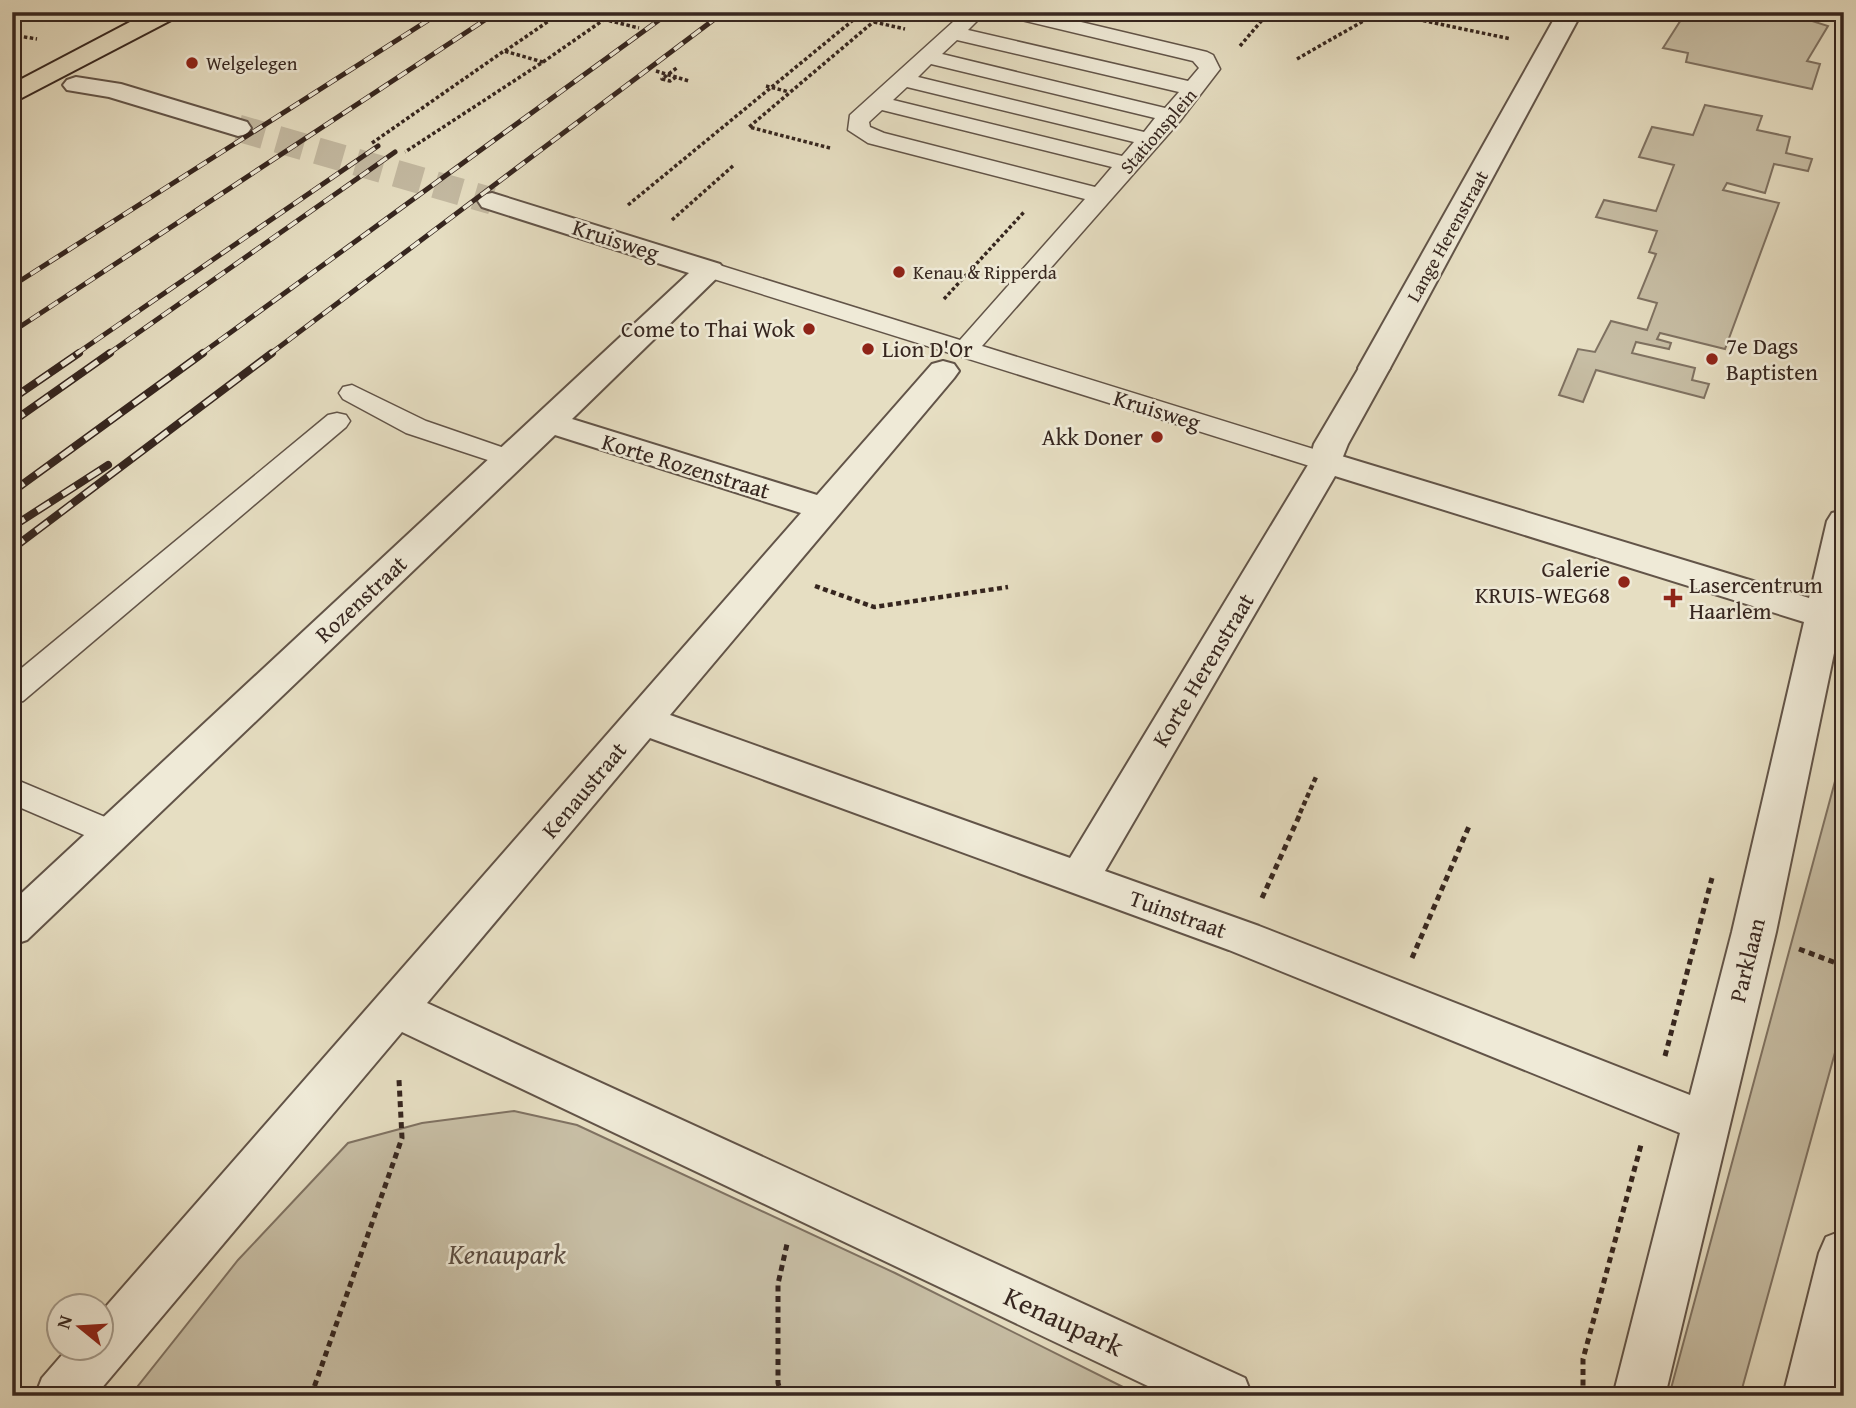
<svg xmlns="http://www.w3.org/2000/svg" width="1856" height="1408" font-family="'Gentium Book Plus',serif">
	<rect width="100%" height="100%" fill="#e6dec2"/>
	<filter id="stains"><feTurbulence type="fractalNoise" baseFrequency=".00286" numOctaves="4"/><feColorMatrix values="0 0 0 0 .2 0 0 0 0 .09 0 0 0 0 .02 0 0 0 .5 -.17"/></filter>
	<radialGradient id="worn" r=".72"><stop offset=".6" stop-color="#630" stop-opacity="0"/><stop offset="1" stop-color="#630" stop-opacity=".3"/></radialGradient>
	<g fill="#c8bfa6" stroke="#7f7262" stroke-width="2">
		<polygon points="1686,12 1784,12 1828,26 1807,61 1820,64 1812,89 1686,62 1688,53 1663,48"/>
		<polygon points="1705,105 1762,116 1757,130 1790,137 1786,153 1812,159 1808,171 1774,164 1765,193 1727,183 1723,190 1779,203 1725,349 1660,333 1657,339 1671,343 1669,349 1636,342 1632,353 1695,368 1692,380 1709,384 1704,398 1596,370 1583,402 1559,395 1578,349 1595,352 1611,321 1647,330 1657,303 1638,298 1656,254 1649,252 1657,231 1596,217 1604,200 1656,211 1674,165 1639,157 1652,127 1693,135"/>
		<polygon points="1844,748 1844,1020 1740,1396 1669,1396"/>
		<polygon points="514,1111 577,1125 895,1273 1141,1396 130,1396 238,1260 348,1143 422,1123"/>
	</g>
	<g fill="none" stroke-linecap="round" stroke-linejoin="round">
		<polyline stroke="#c3b9a1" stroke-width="27" stroke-dasharray="27 14" stroke-linecap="butt" points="238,128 492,201"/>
		<g stroke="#625448" stroke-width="3">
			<g id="service">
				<path d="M 964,12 L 986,12 L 968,30 L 1188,81 L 1199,68 L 1193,61 L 1005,16 L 1002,12 L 1039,12 L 1207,52 L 1213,55 L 1220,69 L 1180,121 L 982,346 L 1336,456 L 1340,462 L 1336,468 L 1326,470 L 1316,468 L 701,275 L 698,270 L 701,265 L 719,265 L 960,340 L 1085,199 L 868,143 L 848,130 L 850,115 ZM 957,40 L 1179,92 L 1165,108 L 942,54 ZM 931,64 L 1155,118 L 1144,132 L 918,77 ZM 907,87 L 1134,142 L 1122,156 L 893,100 ZM 882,110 L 1112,167 L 1095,187 L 884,133 L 870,127 L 869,122 Z"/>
				<polygon points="352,385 426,421 519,453 523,459 519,465 509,467 406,433 343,399 339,393 343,387"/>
				<polygon points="337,413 346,415 350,421 346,427 23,701 12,704 12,676 328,415"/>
				<polygon points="12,778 124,825 129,834 124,843 112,847 12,804"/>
			</g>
		</g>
		<g stroke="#625448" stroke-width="4">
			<polygon id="pedestrian" points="1374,359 1385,361 1390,368 1348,444 1338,469 1326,472 1314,469 1309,462 1314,444 1363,361"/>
		</g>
		<g stroke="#625448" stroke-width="4">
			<g id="minor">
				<polygon points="1558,12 1582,12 1390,368 1385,375 1374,377 1363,375 1358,368"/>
				<polygon points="76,77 121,84 247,122 251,128 247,134 238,136 109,97 67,90 63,85 67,80"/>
				<path d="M 492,193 L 720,264 L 725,270 L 572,419 L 817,495 L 932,364 L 943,361 L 954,364 L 959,371 L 954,378 L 670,715 L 1070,858 L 1314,455 L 1326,452 L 1338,455 L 1809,598 L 1827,521 L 1832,513 L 1844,510 L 1844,605 L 1776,932 L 1665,1396 L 1613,1396 L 1680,1133 L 1229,950 L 650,738 L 427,1003 L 1245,1378 L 1252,1396 L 1169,1396 L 402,1032 L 95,1396 L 35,1396 L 42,1378 L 68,1348 L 102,1348 L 102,1311 L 801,513 L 555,435 L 27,940 L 12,945 L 12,902 L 689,273 L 482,207 L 478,201 L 482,195 ZM 1335,476 L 1804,622 L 1732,932 L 1690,1095 L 1259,926 L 1105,871 Z"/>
				<polygon points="1844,1230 1844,1360 1835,1396 1783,1396 1819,1253 1826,1237"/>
			</g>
		</g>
		<g stroke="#36261f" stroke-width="4">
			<polygon id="primary" points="149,12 180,12 177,17 12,103 12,84"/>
		</g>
		<g stroke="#36261f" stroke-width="3.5" stroke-dasharray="3.5 2.5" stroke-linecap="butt">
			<polyline points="574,12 639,28"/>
			<polyline points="1382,12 1511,39"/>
			<polyline points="904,19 913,12"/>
			<polyline points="874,22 905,29"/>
			<polyline points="12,35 37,39"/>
			<polyline points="1240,46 1269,12"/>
			<polyline points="505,51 562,12"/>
			<polyline points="1297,59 1379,12"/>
			<polyline points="543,62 615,12"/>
			<polyline points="656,71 689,81"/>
			<polyline points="676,77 670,81 662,79 678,67"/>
			<polyline points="766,86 789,92"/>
			<polyline points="372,143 504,51 543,62 405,152"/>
			<polyline points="830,148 749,127 885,12"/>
			<polyline points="628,205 863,12"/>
			<polyline points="672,220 734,165"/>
			<polyline points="944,299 1024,212"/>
		</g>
		<g stroke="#36261f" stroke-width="4.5" stroke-dasharray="5 3.5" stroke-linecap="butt">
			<polyline points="815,586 874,607 1008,587"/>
			<polyline points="1300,813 1316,777"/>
		</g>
		<g stroke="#36261f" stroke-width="5" stroke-dasharray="6 4.5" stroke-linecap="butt">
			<polyline points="1262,898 1301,812"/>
			<polyline points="1799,949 1844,966"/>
			<polyline points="1412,958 1470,824"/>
			<polyline points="1665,1056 1712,878"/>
			<polyline points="311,1396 402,1138 399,1080"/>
			<polyline points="782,1396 778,1383 778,1284 787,1244"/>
			<polyline points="1583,1396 1583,1359 1641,1145"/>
		</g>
		<use href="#service" fill="#efead7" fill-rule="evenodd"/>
		<use href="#pedestrian" fill="#efead7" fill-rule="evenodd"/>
		<use href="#minor" fill="#efead7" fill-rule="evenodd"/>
		<use href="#primary" fill="#e6dec2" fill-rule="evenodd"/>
		<g stroke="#36261f" stroke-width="5">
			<g id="rail-far1">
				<polyline points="12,286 441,12"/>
				<polyline points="12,332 497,12"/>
				<polyline points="76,354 378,146"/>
				<polyline points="108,354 395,152"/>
				<polyline points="201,354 670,12"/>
				<polyline points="270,354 724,12"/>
			</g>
		</g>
		<g stroke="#36261f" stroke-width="8">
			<g id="rail">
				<polyline points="12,399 79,353"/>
				<polyline points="12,422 110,353"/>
				<polyline points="12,492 203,353"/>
				<polyline points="12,527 108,465"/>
				<polyline points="12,549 272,353"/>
			</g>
		</g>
		<use href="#rail-far1" stroke="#efead7" stroke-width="3.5" stroke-dasharray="11" stroke-linecap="butt"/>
		<use href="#rail" stroke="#efead7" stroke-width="5" stroke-dasharray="15" stroke-linecap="butt"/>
	</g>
	<g fill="#8f2418" stroke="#efead7" stroke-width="2.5">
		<circle cx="192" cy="63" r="7"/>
		<circle cx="899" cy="272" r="7"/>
		<circle cx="809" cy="329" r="7"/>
		<circle cx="868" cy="349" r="7"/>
		<circle cx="1712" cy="359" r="7"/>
		<circle cx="1157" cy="437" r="7"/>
		<circle cx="1624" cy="582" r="7"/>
		<path d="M1669.5 587.5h7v7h7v7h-7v7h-7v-7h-7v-7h7z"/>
	</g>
	<g text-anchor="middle" stroke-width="5" stroke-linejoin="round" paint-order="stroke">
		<g font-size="19" fill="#36261f" stroke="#efead7" text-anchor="start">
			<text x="206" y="70">Welgelegen</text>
			<text x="913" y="279">Kenau &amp; Ripperda</text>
		</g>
		<g font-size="19" fill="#36261f" stroke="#efead7">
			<text transform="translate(1158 131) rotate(-49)" y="7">Stationsplein</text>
			<text transform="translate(1447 236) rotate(-61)" y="7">Lange Herenstraat</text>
		</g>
		<g font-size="23" fill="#36261f" stroke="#efead7">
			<text transform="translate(616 240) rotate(18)" y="8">Kruisweg</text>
			<text transform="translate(1157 410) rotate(17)" y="8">Kruisweg</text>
			<text transform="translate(686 466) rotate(17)" y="8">Korte Rozenstraat</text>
			<text transform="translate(361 599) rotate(-43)" y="8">Rozenstraat</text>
			<text transform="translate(1203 670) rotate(-59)" y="8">Korte Herenstraat</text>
			<text transform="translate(584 790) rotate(-50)" y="8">Kenaustraat</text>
			<text transform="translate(1178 914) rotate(20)" y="8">Tuinstraat</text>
			<text transform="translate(1747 960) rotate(-76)" y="8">Parklaan</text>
		</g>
		<g font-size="23" fill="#36261f" stroke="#efead7" text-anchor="end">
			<text x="795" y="337">Come to Thai Wok</text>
			<text x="1726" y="354" text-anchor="start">7e Dags<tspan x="1726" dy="26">Baptisten</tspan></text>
			<text x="882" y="357" text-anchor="start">Lion D'Or</text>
			<text x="1143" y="445">Akk Doner</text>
			<text x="1610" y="577">Galerie<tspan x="1610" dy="26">KRUIS-WEG68</tspan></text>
			<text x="1689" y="593" text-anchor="start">Lasercentrum<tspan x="1689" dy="26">Haarlem</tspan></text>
		</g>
		<g font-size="28" font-style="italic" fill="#5a4c41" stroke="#efead7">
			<text x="507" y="1264">Kenaupark</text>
		</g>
		<g font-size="28" fill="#36261f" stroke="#efead7">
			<text transform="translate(1064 1321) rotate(25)" y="10">Kenaupark</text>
		</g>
	</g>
	<rect width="1856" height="1408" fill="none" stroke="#e6dec2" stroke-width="42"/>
	<rect x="14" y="14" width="1828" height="1380" fill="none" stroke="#36261f" stroke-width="3.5"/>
	<rect x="21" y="21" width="1814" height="1366" fill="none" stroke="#36261f" stroke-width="2"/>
	<g transform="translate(80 1327) rotate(288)"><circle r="33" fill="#efead7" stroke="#a59c8d" stroke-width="2"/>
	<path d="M0-5L12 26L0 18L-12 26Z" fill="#8f2418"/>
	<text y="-10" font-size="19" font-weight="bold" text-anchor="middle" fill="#36261f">N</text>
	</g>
	<rect width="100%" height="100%" filter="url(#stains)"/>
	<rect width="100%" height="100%" fill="url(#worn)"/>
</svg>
